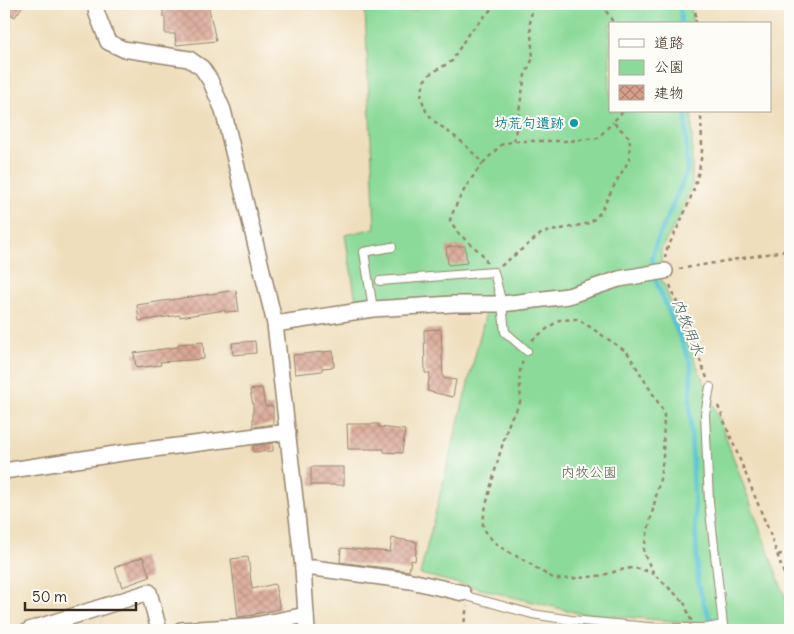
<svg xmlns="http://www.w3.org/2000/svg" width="794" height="634" font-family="Delius,'Klee One',sans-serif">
	<defs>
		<pattern id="building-cross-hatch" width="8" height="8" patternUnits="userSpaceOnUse" patternTransform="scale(1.25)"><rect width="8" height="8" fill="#d79e8c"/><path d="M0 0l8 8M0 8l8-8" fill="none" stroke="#b08172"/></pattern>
	</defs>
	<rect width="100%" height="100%" fill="#fdfcf7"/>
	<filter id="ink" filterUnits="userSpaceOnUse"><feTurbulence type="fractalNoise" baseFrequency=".02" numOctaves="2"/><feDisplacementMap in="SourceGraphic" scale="10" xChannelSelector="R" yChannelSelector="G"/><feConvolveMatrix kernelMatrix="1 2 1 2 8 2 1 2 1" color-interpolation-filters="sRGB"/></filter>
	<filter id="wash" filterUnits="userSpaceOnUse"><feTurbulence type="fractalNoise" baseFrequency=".0096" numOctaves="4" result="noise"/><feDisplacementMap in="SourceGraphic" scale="20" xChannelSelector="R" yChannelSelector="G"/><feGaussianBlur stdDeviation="1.12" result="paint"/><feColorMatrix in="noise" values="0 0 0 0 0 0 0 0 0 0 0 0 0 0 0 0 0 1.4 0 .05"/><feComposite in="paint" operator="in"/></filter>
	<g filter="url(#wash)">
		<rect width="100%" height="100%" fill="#efdebc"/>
		<polygon fill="#8bda99" stroke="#63825c" points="418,4 691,4 693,24 610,24 610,111 692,111 692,184 681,214 661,249 661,278 719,419 790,610 790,630 697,630 696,623 578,613 420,574 488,304 358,312 345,235 375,228 365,9 415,11"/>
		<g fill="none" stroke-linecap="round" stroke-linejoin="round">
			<g stroke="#57c2d2" stroke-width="4.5">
				<polyline points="680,4 681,24"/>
				<polyline points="686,111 687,172 656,243 652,258 655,279 691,364 690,407 698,583 704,604 710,618"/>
			</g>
		</g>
		<g id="blocks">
			<g fill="url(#building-cross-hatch)">
				<polygon points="4,4 24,4 15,17 4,10"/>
				<polygon points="163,4 208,4 216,41 176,45 175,34 165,34 165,17 163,17"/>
				<polygon points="465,246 467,263 448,265 446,247"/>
				<polygon points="236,290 239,311 225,312 225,310 180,317 180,315 139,321 137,305"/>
				<polygon points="441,329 443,378 456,380 453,397 427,391 430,373 425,373 424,330"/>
				<polygon points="255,341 256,353 233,355 232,343"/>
				<polygon points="203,342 204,359 160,362 161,365 136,368 134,353 178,347 178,344"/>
				<polygon points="333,351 334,367 322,368 322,371 295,374 293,355"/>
				<polygon points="262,388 265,406 273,406 273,424 253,427 253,405 250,390"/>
				<polygon points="347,424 379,424 379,427 405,430 402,453 384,452 384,449 348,449"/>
				<polygon points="273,443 273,451 253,452 253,446"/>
				<rect x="311" y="467" width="33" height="18"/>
				<polygon points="392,538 417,542 415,561 411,560 409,571 340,562 341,548 390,552"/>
				<polygon points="143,557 150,577 122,587 115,567"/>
				<polygon points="248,557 252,589 275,584 280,609 255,614 255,615 238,617 231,559"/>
			</g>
		</g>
	</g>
	<g filter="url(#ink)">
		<use href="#blocks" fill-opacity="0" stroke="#95846d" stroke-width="1"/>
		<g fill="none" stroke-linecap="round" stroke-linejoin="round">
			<g stroke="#95846d" stroke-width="10">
				<g id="lane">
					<polyline points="380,281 494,272 502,304 505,332 527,351"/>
					<polyline points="373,309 364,252 392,247"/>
					<polyline points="463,593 470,597 532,614 571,620 659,628 707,628 723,625 709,502 705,414 710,387"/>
				</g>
			</g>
			<g stroke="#95846d" stroke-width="18">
				<g id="street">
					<polyline points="95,4 97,14 108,42 123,49 189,59 202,68 210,80 223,110 275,324 303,568 307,630"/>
					<polyline points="275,324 373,309 453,304 502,304 568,296 619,279 665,271"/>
					<polyline points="4,471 122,453 288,432"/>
					<polyline points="303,568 314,568 411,581 463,593"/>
					<polyline points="29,630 149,592 159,630"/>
					<polyline points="181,630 250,626 306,615"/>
				</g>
			</g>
			<g stroke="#95846d" stroke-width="2.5" stroke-dasharray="4 4" stroke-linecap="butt">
				<polyline points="602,4 614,24"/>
				<polyline points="695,4 696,24"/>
				<polyline points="514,141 525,75 533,58 530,23 533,4"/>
				<polyline points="483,163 501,145 514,141 568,141 598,138 613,122"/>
				<path d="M 665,258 L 666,251 C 682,219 699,187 702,150 C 702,137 701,124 701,111"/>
				<path d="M 487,263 L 482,254 L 458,233 L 450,220 C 458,198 469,181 483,163 L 462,142 L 434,121 L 426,111 L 421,97 L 424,81 L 430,74 L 452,61 L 468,34 L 496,4"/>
				<polyline points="501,266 542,233 590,223 600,213 615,184 629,160 630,138 613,122 623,111"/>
				<polyline points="679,269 790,250"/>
				<polyline points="670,285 707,378"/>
				<polyline points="532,340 559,320 578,319 627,352 664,412 663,458 660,479 643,552 654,574 684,602"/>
				<path d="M 523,361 C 516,379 522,386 520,402 C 519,408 513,413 511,418 C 506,430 481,517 483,525 C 487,541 508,552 522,559 C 530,563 550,579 558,579 C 569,579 593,577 603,575 C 626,569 631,564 654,574"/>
				<polyline points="718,406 769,531 790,591"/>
				<polyline points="778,555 790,551"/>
				<polyline points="463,630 467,606"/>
			</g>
			<use href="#lane" stroke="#fff" stroke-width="8"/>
			<use href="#street" stroke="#fff" stroke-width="15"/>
			<polyline stroke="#95846d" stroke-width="2.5" stroke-dasharray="4 4" stroke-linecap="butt" points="684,602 691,620 690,630"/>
		</g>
	</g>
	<circle fill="#0f9aa8" stroke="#fdfcf7" stroke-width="2" cx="574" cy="123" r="5"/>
	<g text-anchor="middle" stroke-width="4" stroke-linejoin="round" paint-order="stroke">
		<g font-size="14" font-weight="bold" fill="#0d838f" stroke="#fdfcf7" text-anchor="end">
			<text x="564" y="128">坊荒句遺跡</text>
		</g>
		<g font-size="14" fill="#535f43" stroke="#fdfcf7">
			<text x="589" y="477">内牧公園</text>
		</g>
		<g font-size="15" font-style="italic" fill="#455f5d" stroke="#fdfcf7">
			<text transform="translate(688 327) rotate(68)" y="5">内牧用水</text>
		</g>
	</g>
	<rect width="794" height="634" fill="none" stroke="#fdfcf7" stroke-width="20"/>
	<rect x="609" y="22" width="162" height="90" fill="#fdfcf7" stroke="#afa8a0"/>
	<rect x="619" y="39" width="25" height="8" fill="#ffffff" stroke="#afa8a0"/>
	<text x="654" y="48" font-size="15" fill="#3b2a1e">道路</text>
	<rect x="619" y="60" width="25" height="15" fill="#8bda99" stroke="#afa8a0"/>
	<text x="654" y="72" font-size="15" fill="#3b2a1e">公園</text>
	<rect x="619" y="85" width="25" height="15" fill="url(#building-cross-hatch)" stroke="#afa8a0"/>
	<text x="654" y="98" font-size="15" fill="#3b2a1e">建物</text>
	<path d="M25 602v8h111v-8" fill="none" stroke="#3b2a1e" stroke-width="2.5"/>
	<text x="32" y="602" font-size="15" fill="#3b2a1e" stroke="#fdfcf7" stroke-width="4" paint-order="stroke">50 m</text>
</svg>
